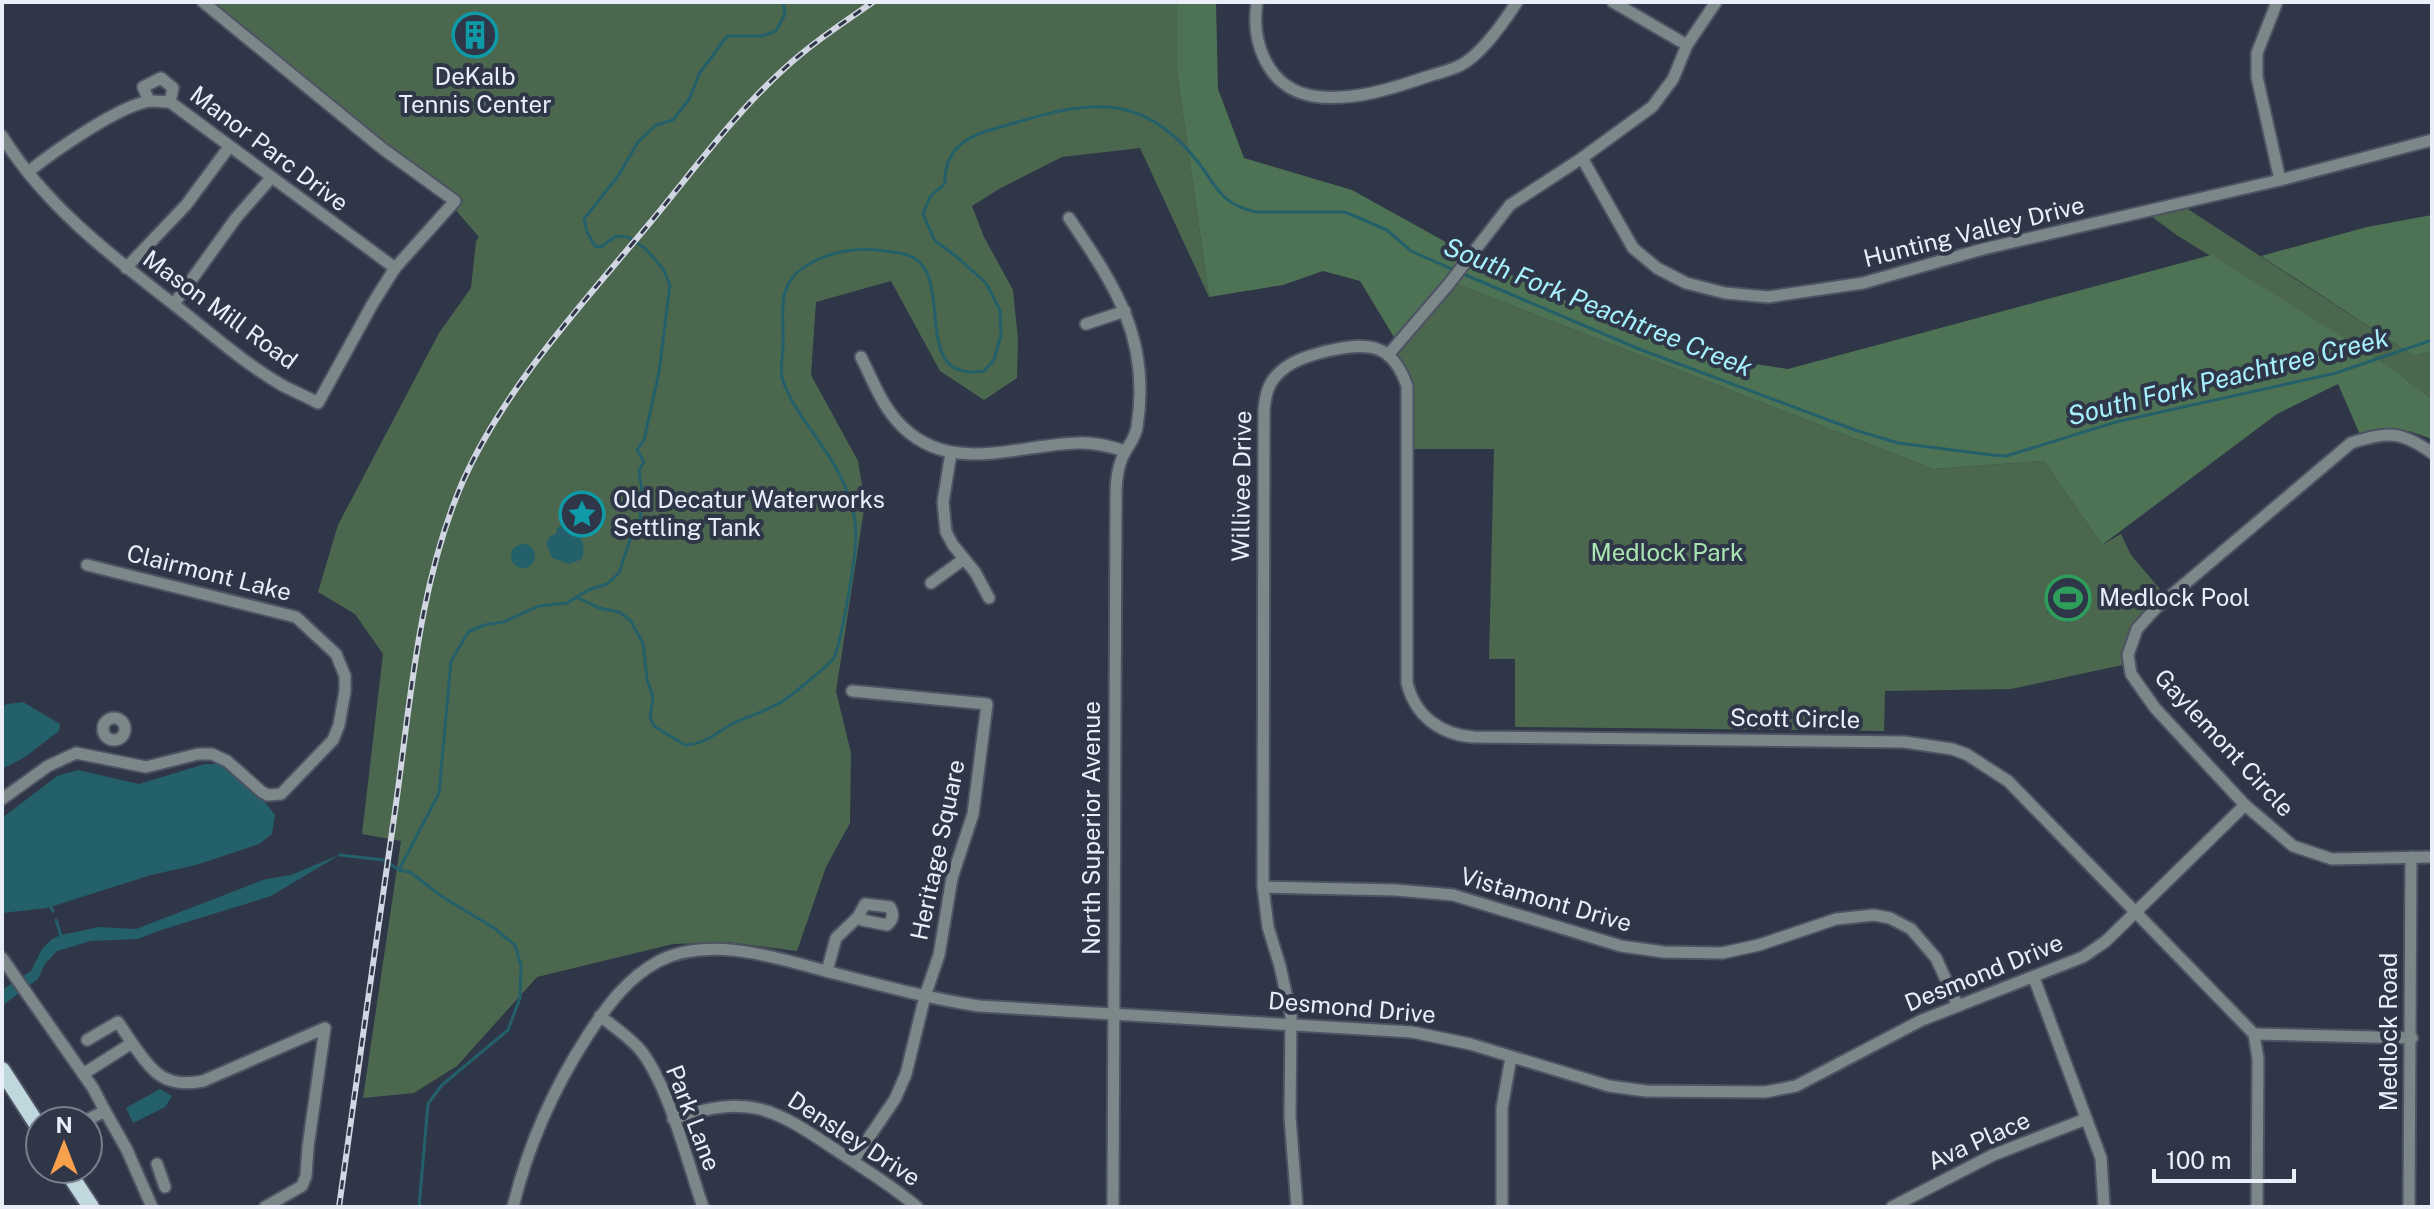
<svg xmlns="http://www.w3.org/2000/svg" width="2434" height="1209" font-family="'Public Sans',sans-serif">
	<rect width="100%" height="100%" fill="#2f3647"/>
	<g fill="#4b684f">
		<polygon points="212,2 1177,2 1177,72 1209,297 1140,148 1062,157 999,189 972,206 984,237 1013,290 1018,340 1017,378 984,400 940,371 891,281 816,302 811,375 858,461 865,503 836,691 851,753 850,823 826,867 797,951 728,942 673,944 537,977 457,1066 414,1093 363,1098 401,841 362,834 383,654 355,614 318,592 338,525 439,333 471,288 476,241 479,237 447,200"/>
		<polygon points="2183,206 2414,356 2432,351 2432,399 2386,364 2178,236 2148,214"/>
		<polygon points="1454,283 1933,469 2044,461 2102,545 2121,534 2131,555 2165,595 2133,629 2127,664 2011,689 1885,691 1884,731 1515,727 1515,659 1489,659 1494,449 1409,449 1407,386 1388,355"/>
	</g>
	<g fill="#4e7254">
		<polygon points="1177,2 1216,2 1218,89 1244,158 1352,190 1471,256 1397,342 1360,281 1323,271 1283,285 1209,297 1177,72"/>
		<polygon points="2432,215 2432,351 2414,356 2261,256 2367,227"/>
		<polygon points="2211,255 2386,364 2432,399 2432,439 2409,431 2361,437 2338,384 2277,414 2102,545 2044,461 1933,469 1454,283 1473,257 1603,318 1694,355 1788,369"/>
	</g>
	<g fill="#24606a">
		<path d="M 567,524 C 580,532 587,543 582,559 L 570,564 L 552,558 L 546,543 L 550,536 L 556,534 L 557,528 Z"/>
		<circle cx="523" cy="556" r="12"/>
		<polygon points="2069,576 2087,587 2068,623 2047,612"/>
		<polygon points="23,702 60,724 59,731 25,757 2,769 2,707 7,704"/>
		<polygon points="205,764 220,764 261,797 275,815 272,834 259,844 196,865 151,875 47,908 2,913 2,818 57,776 78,770 139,784"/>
		<polygon points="341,854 271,896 158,931 138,939 91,941 57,951 45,964 38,979 2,1006 2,990 31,971 42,949 52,939 61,935 99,927 136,929 266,879 291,875"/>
		<polygon points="160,1089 172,1096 165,1107 133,1123 126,1108"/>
	</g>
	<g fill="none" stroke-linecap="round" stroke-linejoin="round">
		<g stroke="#24606a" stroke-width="3">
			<polyline points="1461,273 1639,349 1855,430 1898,443 1992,455 2006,456 2116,422 2336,373 2432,340"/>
			<path d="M 576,597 L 599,608 L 619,612 L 630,620 L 643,643 L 647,679 L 653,697 L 650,718 L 655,727 L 685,745 C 706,744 717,732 734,723 C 751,715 767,711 783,701 C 791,696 831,663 834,658 C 842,640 855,560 856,538 C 856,519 851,498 842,480 C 827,445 796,417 783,381 C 779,369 783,357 783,345 C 784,304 774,279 819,259 C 839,250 863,248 885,251 C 894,252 906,253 914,258 C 954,281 910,384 984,371 L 994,360 L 1001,335 L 1000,310 L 986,283 L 957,257 L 935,241 L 923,214 L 930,197 L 945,183 C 944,155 960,139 987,131 C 1070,107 1134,80 1198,162 C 1218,188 1220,204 1256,212 L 1345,212 L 1387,230 L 1411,251 L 1454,270"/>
			<polyline points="340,855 384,860 399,870 410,872 441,896 494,928 515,945 521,965 520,998 508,1030 442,1085 428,1104 419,1207"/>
			<polyline points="399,870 439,793 451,661 469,631 485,625 503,622 539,606 567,603 588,590 607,584 619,573 633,531 640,522 642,491 639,470 644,462 637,450 644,440 659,372 670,285 663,269 646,249 628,237 616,236 601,247 595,246 587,232 584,219 618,176 638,142 656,125 673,120 690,98 699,74 727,36 762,36 776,31 785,14 783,2"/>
			<polyline points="51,907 53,911"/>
			<polyline points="56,920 62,939"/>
		</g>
		<g stroke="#4d5363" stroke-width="15">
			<g id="street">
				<path d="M 1257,2 C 1251,42 1267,88 1313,96 C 1350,102 1391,89 1426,77 C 1437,73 1450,71 1461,65 C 1482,54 1504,22 1517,2"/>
				<polyline points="1613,2 1687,45"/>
				<polyline points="2277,2 2257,53 2257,77 2280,180"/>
				<polyline points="149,101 143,87 161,78 173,88 170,102"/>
				<path d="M 2,136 C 44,204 109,254 172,303 C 207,330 241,361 280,384 C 292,391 306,396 318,403 L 373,303 L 395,268 L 455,201 L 383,149 L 203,2"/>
				<polyline points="1582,158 1633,248 1657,268 1686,283 1725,293 1768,297 1863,283 1983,249 2280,180 2432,140"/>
				<path d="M 28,172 C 53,152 121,104 151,101 C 157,101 164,102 170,102 L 395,268"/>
				<path d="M 1069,218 C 1116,287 1151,340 1137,427 C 1135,439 1129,444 1124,454 C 1117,467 1116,482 1116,496 L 1113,1207"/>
				<polyline points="126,268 186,205 229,147"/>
				<polyline points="174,304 236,218 271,178"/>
				<polyline points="1086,324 1125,311"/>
				<polyline points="1388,355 1448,285 1510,205 1582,158 1652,107 1673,79 1687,45 1716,2"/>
				<path d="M 861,357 C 872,379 881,403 897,421 C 946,477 1015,445 1077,443 C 1094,442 1109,446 1125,451"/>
				<polyline points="951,453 943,502 946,532 953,545 975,572 989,598"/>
				<path d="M 2432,453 C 2400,430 2387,432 2351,443 L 2155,609 L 2137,629 L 2128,655 L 2131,674 L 2155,708 L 2245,805 L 2293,846 L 2332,859 L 2432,857"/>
				<polyline points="931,583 964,559"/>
				<polyline points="852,691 987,704 973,814 952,878 939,955 925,996 906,1074 895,1099 853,1161"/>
				<circle cx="114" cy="729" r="11"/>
				<polyline points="2,799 48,766 76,753 146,767 198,754 212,754 227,761 262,792 268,795 281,794 333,740 339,725 345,691 345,676 336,654 296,617 87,565"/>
				<polyline points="1263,887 1396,890 1453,895 1621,946 1664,952 1722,953 1759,945 1836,919 1874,915 1890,918 1911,929 1936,958 1958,1006"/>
				<polyline points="2,958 93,1088 105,1111"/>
				<path d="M 827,971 L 836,938 L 858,917 L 865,904 L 890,907 C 894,914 893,920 887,925 L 862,920 L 858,917"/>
				<polyline points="2034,978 2101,1158 2104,1207"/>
				<path d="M 600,1016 C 614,1027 631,1038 642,1052 C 670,1090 687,1161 703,1207"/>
				<polyline points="2254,1034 2412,1038"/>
				<polyline points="87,1040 118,1022 132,1043"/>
				<path d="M 83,1074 L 132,1043 C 153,1072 164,1089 203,1081 L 325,1028 L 308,1147 L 306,1176 L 302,1186 L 265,1207"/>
				<path d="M 673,1119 C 753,1092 776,1110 842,1154 C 867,1171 894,1187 917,1207"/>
				<polyline points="85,1121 105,1111 127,1150 152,1207"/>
				<polyline points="157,1164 165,1187"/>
				<path d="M 513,1207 C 528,1145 553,1089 588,1035 C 607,1006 627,978 659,961 C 713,934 782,960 837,974 C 884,986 931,999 979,1006 L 1412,1032 L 1470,1044 L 1609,1086 L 1646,1091 L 1765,1092 L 1796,1086 L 1922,1020 L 2083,957 L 2106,941 L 2245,805"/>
				<path d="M 1297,1207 L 1290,1117 L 1291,1016 L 1280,966 L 1268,927 L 1263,887 L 1264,411 C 1265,398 1267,386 1276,376 C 1289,361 1308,356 1327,351 C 1367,342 1392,342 1407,386 L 1407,683 C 1415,716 1441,735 1474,737 L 1904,742 L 1952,749 L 1966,754 L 2008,781 L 2254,1034 L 2258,1059 L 2257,1207"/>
				<polyline points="1502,1207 1502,1108 1511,1057"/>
				<polyline points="1892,1207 1993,1155 2086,1119"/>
				<polyline points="2409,1207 2411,857"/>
			</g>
		</g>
		<g stroke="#4d5363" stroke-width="20">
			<g id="primary">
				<polyline points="2,1070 40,1129"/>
				<polyline points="66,1169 91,1207"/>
			</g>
		</g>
		<use href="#street" stroke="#7c878a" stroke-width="11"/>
		<use href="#primary" stroke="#c0d7de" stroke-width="16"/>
		<g stroke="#d1d6e2" stroke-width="6">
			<path id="rail" d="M 339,1207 C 357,1073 377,938 396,804 C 411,696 419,582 463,481 C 504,388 584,302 649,224 C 693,171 734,114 785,68 C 812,43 843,23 873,2"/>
		</g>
		<use href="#rail" stroke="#2f3647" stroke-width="3" stroke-dasharray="9" stroke-linecap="butt"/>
	</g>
	<defs>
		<g id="building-ring" transform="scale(2.3)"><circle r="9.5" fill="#2f3647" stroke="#0f9aa8" stroke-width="1.5"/><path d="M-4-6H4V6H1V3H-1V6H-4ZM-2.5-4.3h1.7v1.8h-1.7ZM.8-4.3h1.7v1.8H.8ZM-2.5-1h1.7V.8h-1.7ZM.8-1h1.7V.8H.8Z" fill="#0f9aa8"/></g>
		<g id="sight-ring" transform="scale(2.3)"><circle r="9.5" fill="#2f3647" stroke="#0f9aa8" stroke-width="1.5"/><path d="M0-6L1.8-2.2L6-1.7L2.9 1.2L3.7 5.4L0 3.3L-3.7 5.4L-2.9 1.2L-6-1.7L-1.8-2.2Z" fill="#0f9aa8"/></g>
		<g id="stadium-ring" transform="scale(2.3)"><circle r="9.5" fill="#2f3647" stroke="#2e9e5b" stroke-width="1.5"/><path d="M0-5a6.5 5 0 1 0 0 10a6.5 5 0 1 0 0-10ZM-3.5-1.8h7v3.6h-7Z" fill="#2e9e5b"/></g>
	</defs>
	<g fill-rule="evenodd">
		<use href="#building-ring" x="475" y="35"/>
		<use href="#sight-ring" x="582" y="514"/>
		<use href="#stadium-ring" x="2068" y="598"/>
	</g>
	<g text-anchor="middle" stroke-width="8" stroke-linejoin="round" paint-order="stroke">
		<g font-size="24" fill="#e9eef9" stroke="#2f3647" text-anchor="start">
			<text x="475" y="85" text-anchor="middle">DeKalb<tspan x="475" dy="28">Tennis Center</tspan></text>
			<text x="613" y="508">Old Decatur Waterworks<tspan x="613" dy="28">Settling Tank</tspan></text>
			<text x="2099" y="606">Medlock Pool</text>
		</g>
		<g font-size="24" fill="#e9eef9" stroke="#2f3647">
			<text transform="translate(269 149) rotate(37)" y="8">Manor Parc Drive</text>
			<text transform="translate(1974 232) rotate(-14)" y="8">Hunting Valley Drive</text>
			<text transform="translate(220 310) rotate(36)" y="8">Mason Mill Road</text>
			<text transform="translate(1242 486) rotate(-89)" y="8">Willivee Drive</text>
			<text transform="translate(209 573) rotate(14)" y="8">Clairmont Lake</text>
			<text transform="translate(1795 719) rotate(1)" y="8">Scott Circle</text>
			<text transform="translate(2224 743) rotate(47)" y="8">Gaylemont Circle</text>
			<text transform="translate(1092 828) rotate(-90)" y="8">North Superior Avenue</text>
			<text transform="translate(938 850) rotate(-78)" y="8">Heritage Square</text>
			<text transform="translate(1546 900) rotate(16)" y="8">Vistamont Drive</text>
			<text transform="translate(1984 973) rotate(-22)" y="8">Desmond Drive</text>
			<text transform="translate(1352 1008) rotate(5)" y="8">Desmond Drive</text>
			<text transform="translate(2389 1032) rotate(-90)" y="8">Medlock Road</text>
			<text transform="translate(693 1118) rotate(69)" y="8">Park Lane</text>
			<text transform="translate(854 1139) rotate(33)" y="8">Densley Drive</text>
			<text transform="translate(1979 1141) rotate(-24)" y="8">Ava Place</text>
		</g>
		<g font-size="24" fill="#a9e5b1" stroke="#2f3647">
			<text x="1667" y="561">Medlock Park</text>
		</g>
		<g font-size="26" font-style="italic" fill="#a6effd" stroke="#2f3647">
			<text transform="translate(1598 307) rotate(22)" y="9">South Fork Peachtree Creek</text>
			<text transform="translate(2228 377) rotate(-14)" y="9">South Fork Peachtree Creek</text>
		</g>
	</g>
	<rect width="2434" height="1209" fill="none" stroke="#e9eef9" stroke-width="8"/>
	<g transform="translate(64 1145)"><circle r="38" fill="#2f3647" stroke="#79808e" stroke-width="2"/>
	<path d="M0-6L14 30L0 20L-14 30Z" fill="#f9a04d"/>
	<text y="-12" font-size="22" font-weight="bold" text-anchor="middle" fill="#e9eef9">N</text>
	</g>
	<path d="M2154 1169v12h140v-12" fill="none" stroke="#e9eef9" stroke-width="4"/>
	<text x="2166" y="1169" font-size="24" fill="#e9eef9" stroke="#2f3647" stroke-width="6" paint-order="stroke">100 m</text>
</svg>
